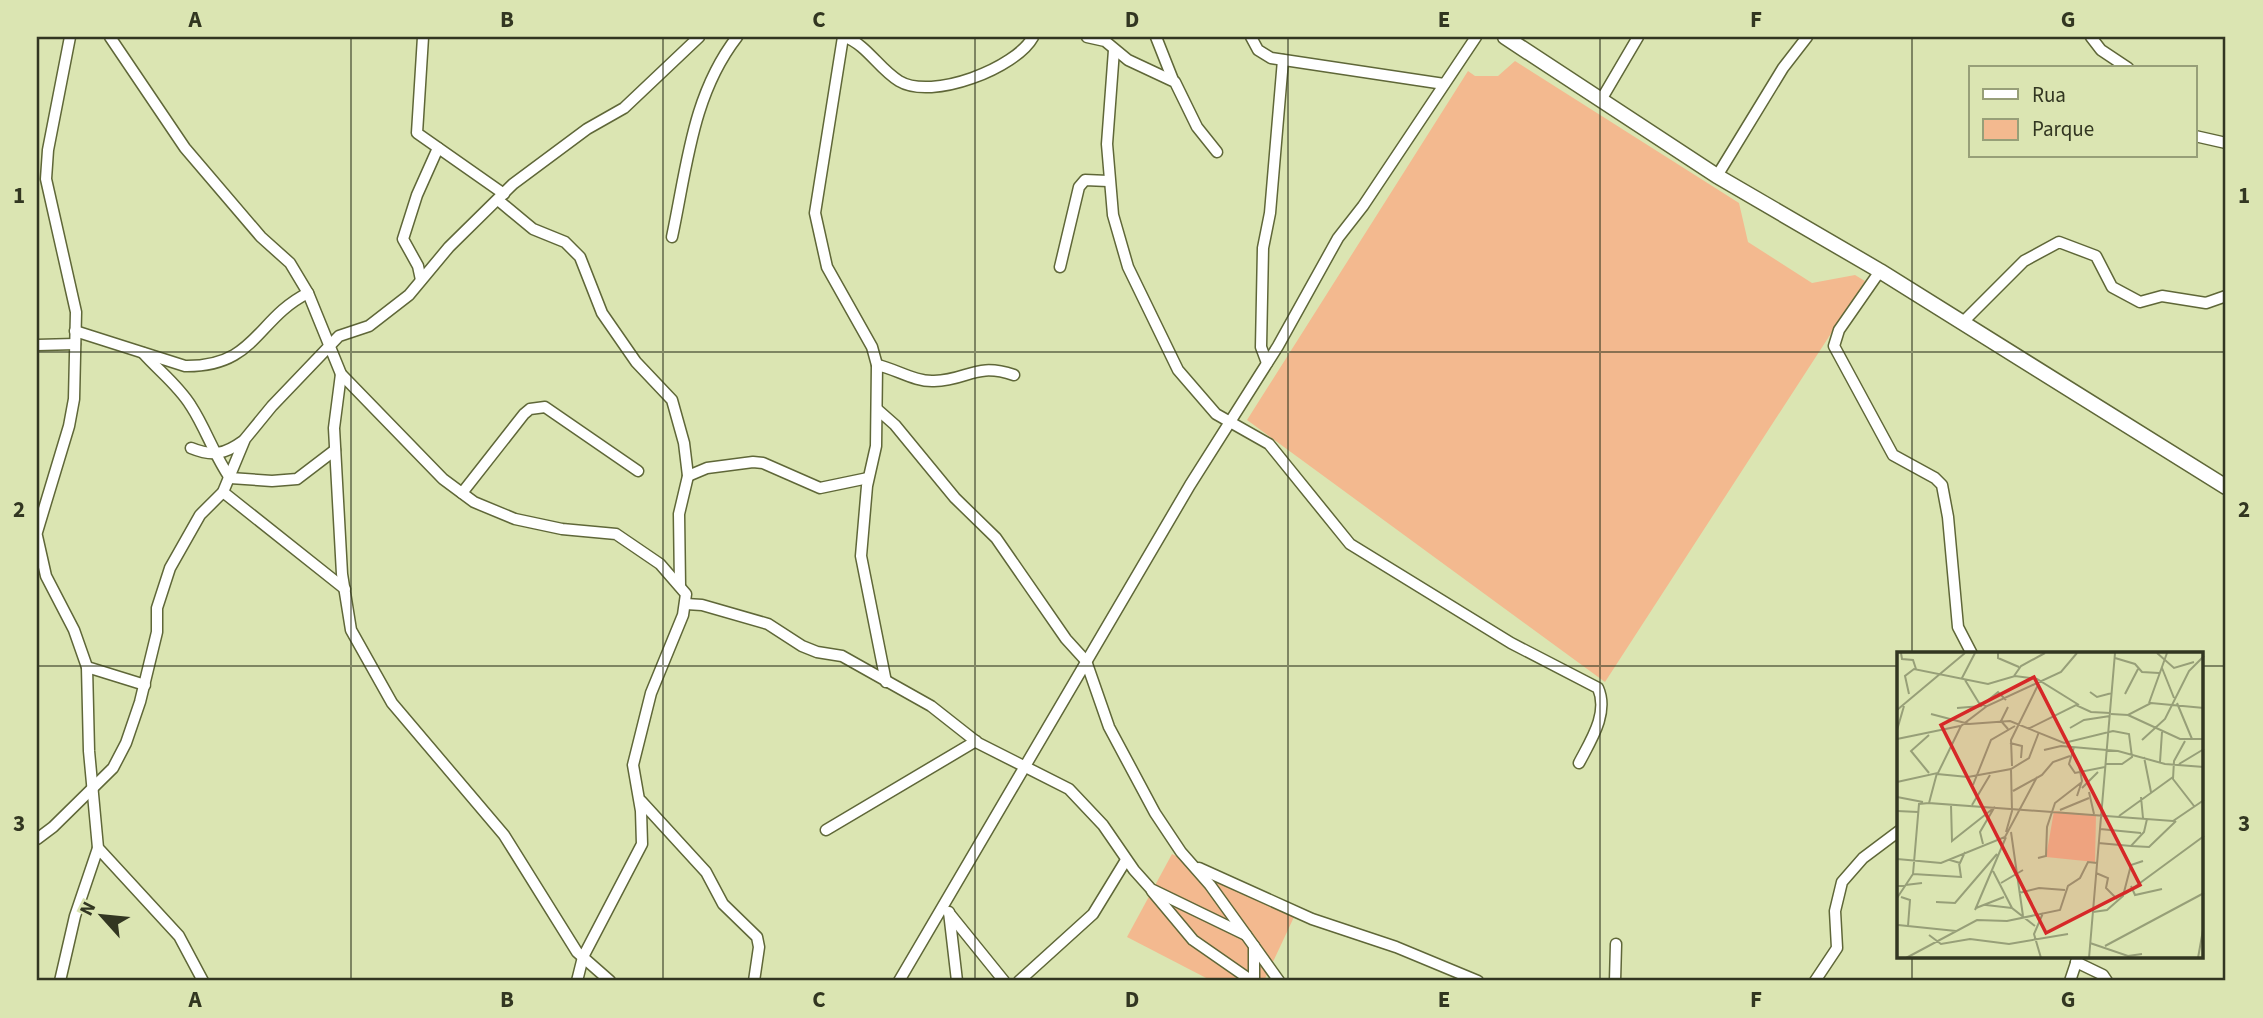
<svg xmlns="http://www.w3.org/2000/svg" width="2263" height="1018" font-family="'Source Sans 3',sans-serif">
	<rect width="100%" height="100%" fill="#dbe5b2"/>
	<g fill="#f3b98f">
		<polygon points="1515,61 1739,203 1748,242 1812,283 1855,275 1865,281 1605,682 1247,420 1468,71 1475,76 1498,76"/>
		<polygon points="1172,854 1294,917 1264,981 1212,981 1127,937"/>
	</g>
	<g fill="none" stroke-linecap="round" stroke-linejoin="round">
		<g stroke="#5f6738" stroke-width="13">
			<g id="street">
				<polyline points="110,37 185,148 261,237 290,263 308,293 341,374 443,479 474,502 515,519 562,529 616,534 660,564 686,594 683,615 651,693 633,765 641,811 642,844 583,957 577,981"/>
				<polyline points="423,37 417,133 504,194"/>
				<polyline points="843,37 815,213 827,267 872,347 877,365 876,446 867,486 861,556 886,682"/>
				<path d="M 845,37 C 867,45 879,69 899,81 C 932,101 1016,68 1033,37"/>
				<polyline points="1087,37 1105,41 1128,60 1175,82 1197,127 1217,152"/>
				<polyline points="1156,37 1173,80"/>
				<polyline points="1251,37 1258,50 1271,58 1444,84"/>
				<polyline points="2091,37 2101,50 2128,68"/>
				<path d="M 1114,50 L 1107,144 L 1113,215 L 1128,267 L 1178,370 L 1216,414 L 1269,444 L 1350,544 L 1511,643 L 1598,688 C 1609,713 1591,740 1579,763"/>
				<polyline points="1601,100 1638,37"/>
				<polyline points="2195,136 2226,143"/>
				<polyline points="1717,176 1783,68 1807,37"/>
				<polyline points="498,200 533,229 565,242 580,257 602,313 636,362 672,400 684,443 688,476 679,514 680,586"/>
				<path d="M 672,237 C 687,167 692,95 737,37"/>
				<polyline points="1060,267 1079,187 1085,180 1108,181"/>
				<polyline points="1880,271 1839,330 1834,346 1893,455 1935,478 1942,485 1948,517 1958,627 1972,654"/>
				<polyline points="421,280 418,266 403,239 417,195 438,148"/>
				<polyline points="1963,322 2024,261 2059,242 2096,256 2112,287 2140,302 2162,296 2206,303 2226,296"/>
				<path d="M 75,331 L 185,366 C 256,367 256,319 308,293"/>
				<polyline points="37,345 75,344"/>
				<path d="M 143,353 C 159,371 178,385 191,406 C 206,429 214,455 230,478 L 272,481 L 297,479 L 335,450"/>
				<polyline points="1267,363 1261,347 1263,248 1270,213 1283,60"/>
				<path d="M 877,365 C 896,369 915,382 934,381 C 969,380 975,362 1014,375"/>
				<polyline points="341,374 334,428 342,574 351,630 392,703 504,835 577,952 610,981"/>
				<polyline points="878,410 895,425 955,498 996,538 1066,639 1086,661 1109,727 1155,813 1181,852 1210,885 1254,946 1254,981"/>
				<path d="M 191,448 C 213,457 225,454 243,441"/>
				<polyline points="688,476 707,468 753,462 763,463 820,488 868,478"/>
				<polyline points="223,492 345,589"/>
				<polyline points="462,493 524,414 530,409 545,407 638,471"/>
				<polyline points="37,532 69,426 74,399 76,312 46,179 48,150 70,37"/>
				<polyline points="37,536 46,576 74,630 87,667 89,751 98,848 179,936 203,981"/>
				<polyline points="686,604 702,605 768,624 802,646 817,652 842,656 931,706 978,743 1069,789 1103,825 1134,870 1151,889 1246,935"/>
				<polyline points="87,667 145,685"/>
				<polyline points="641,801 706,872 723,904 757,937 759,947 754,981"/>
				<polyline points="826,830 976,741"/>
				<polyline points="37,839 53,827 113,768 126,743 140,702 157,632 157,608 170,568 200,515 223,492 245,439 272,406 339,336 369,326 409,295 449,247 513,184 587,129 624,108 699,37"/>
				<polyline points="1199,868 1312,919 1396,947 1478,981"/>
				<polyline points="1152,891 1193,940 1252,981"/>
				<polyline points="949,912 957,981"/>
				<polyline points="949,913 1004,981"/>
				<polyline points="1254,946 1279,981"/>
				<polyline points="2076,962 2103,975 2107,981"/>
				<polyline points="60,981 75,916 98,848"/>
				<polyline points="899,981 1190,485 1278,346 1338,238 1363,206 1476,37"/>
				<polyline points="1019,981 1093,914 1126,860"/>
				<polyline points="1615,981 1616,944"/>
				<polyline points="1815,981 1837,948 1835,911 1842,882 1863,858 1899,831"/>
				<polyline points="2070,981 2078,957"/>
			</g>
		</g>
		<g stroke="#5f6738" stroke-width="17">
			<polyline id="secondary" points="1505,37 1717,176 1880,271 2226,487"/>
		</g>
		<use href="#street" stroke="#fff" stroke-width="10"/>
		<use href="#secondary" stroke="#fff" stroke-width="14"/>
	</g>
	<path fill="none" stroke="#323621" stroke-width="2" stroke-opacity="0.55" d="M 351,37 L 351,981M 663,37 L 663,981M 975,37 L 975,981M 1288,37 L 1288,981M 1600,37 L 1600,981M 1912,37 L 1912,654M 37,352 L 2226,352M 37,666 L 1899,666M 2202,666 L 2226,666M 1912,957 L 1912,981"/>
	<g transform="translate(1897 652)">
		<rect width="306" height="306" fill="#dbe5b2"/>
		<path d="M 157,159 L 199,163 L 198,210 L 149,205 Z" fill="#f3b98f"/>
		<path fill="none" stroke="#979f78" stroke-width="2" d="M 4,1 L 5,7 L 16,8 L 19,17M 101,1 L 101,6 L 122,15M 260,1 L 277,16 L 297,10M 218,6 L 238,12 L 245,20 L 262,21M 265,16 L 277,46M 117,24 L 124,14 L 148,1M 65,26 L 78,1M 68,28 L 82,51 L 89,54M 193,40 L 200,45 L 215,41M 12,42 L 8,24 L 17,17 L 91,32 L 118,24 L 140,27 L 182,53M 228,42 L 241,17M 252,51 L 270,1M 280,51 L 295,87M 84,54 L 101,40 L 109,48M 60,56 L 85,54M 0,58 L 68,1M 34,62 L 72,72 L 113,69 L 167,91 L 216,79 L 232,82 L 235,105 L 225,112 L 208,112M 214,62 L 231,63 L 254,51 L 307,56M 231,63 L 283,87 L 307,87M 173,76 L 187,68 L 213,64M 111,77 L 104,69 L 111,55M 131,77 L 179,53 L 194,60 L 213,61M 0,78 L 7,54M 32,83 L 14,99 L 32,121M 0,87 L 63,74M 245,88 L 268,67 L 292,19 L 307,4M 288,89 L 277,109 L 276,127 L 297,154M 113,91 L 125,94 L 124,106M 177,95 L 172,112 L 178,121 L 208,115M 147,98 L 164,94 L 221,99 L 268,112 L 307,115M 247,105 L 254,140M 263,110 L 265,80M 282,112 L 307,97M 115,114 L 114,88 L 141,33M 40,121 L 32,151 L 276,169 L 307,148M 40,122 L 71,125 L 114,117 L 132,106 L 142,80M 0,130 L 41,121 L 64,74 L 90,54 L 164,20 L 180,1M 76,133 L 94,88 L 118,74M 185,136 L 201,120M 116,139 L 145,123 L 156,110 L 173,104M 192,140 L 197,162M 180,144 L 185,129 L 182,113M 0,145 L 26,150M 244,145 L 246,166M 54,153 L 55,189 L 98,155M 75,153 L 93,123M 163,158 L 192,146M 0,159 L 21,160M 222,164 L 276,125M 203,177 L 244,181M 109,180 L 115,159 L 114,117M 114,180 L 126,264M 201,191 L 234,194 L 247,180 L 250,167M 86,192 L 83,180 L 97,156M 234,194 L 252,195 L 279,169M 141,206 L 149,204 L 150,175 L 158,151 L 185,130M 0,207 L 44,211 L 108,185 L 140,125M 53,208 L 63,211 L 68,200M 96,219 L 115,256 L 138,274M 199,221 L 211,226 L 209,236 L 220,247M 16,222 L 64,225 L 62,211M 104,231 L 126,218M 0,234 L 25,231M 234,234 L 238,243 L 265,237M 122,241 L 142,236 L 168,238M 228,242 L 307,184M 4,245 L 13,248 L 11,274M 0,246 L 16,222 L 22,152 L 32,151M 39,250 L 58,251 L 100,202M 89,253 L 115,256M 79,256 L 107,245M 78,258 L 109,185M 196,260 L 210,258 L 226,244 L 234,213 L 246,209M 1,273 L 59,279M 32,283 L 44,292 L 73,287 L 112,292 L 171,282M 193,291 L 231,304 L 245,302M 208,294 L 307,241M 9,306 L 80,268 L 110,269 L 163,258 L 171,234 L 183,226 L 191,210 L 200,211M 144,306 L 137,282 L 146,261M 192,306 L 218,1M 301,306 L 306,278"/>
		<path fill="#d62828" fill-opacity="0.15" stroke="#d62828" stroke-width="3.5" d="M 137,25 L 243,233 L 149,281 L 44,73 Z"/>
		<rect width="306" height="306" fill="none" stroke="#323621" stroke-width="3.5"/>
	</g>
	<rect width="2263" height="1018" fill="none" stroke="#dbe5b2" stroke-width="77"/>
	<rect x="1969" y="66" width="228" height="91" fill="#dbe5b2" stroke="#979f78" stroke-width="2"/>
	<rect x="1983" y="89" width="35" height="10" fill="#ffffff" stroke="#979f78" stroke-width="2"/>
	<text x="2032" y="102" font-size="21" fill="#323621">Rua</text>
	<rect x="1983" y="119" width="35" height="21" fill="#f3b98f" stroke="#979f78" stroke-width="2"/>
	<text x="2032" y="136" font-size="21" fill="#323621">Parque</text>
	<g transform="translate(102 916) rotate(297)" stroke="#dbe5b2" stroke-width="5" paint-order="stroke">
	<path d="M0-5L12 26L0 18L-12 26Z" fill="#323621"/>
	<text y="-10" font-size="19" font-weight="bold" text-anchor="middle" fill="#323621">N</text>
	</g>
	<rect x="38" y="38" width="2186" height="941" fill="none" stroke="#323621" stroke-width="2.5"/>
	<g font-size="23" text-anchor="middle" font-weight="bold" fill="#323621">
		<text x="195" y="27">A</text>
		<text x="507" y="27">B</text>
		<text x="819" y="27">C</text>
		<text x="1132" y="27">D</text>
		<text x="1444" y="27">E</text>
		<text x="1756" y="27">F</text>
		<text x="2068" y="27">G</text>
		<text x="19" y="203">1</text>
		<text x="2244" y="203">1</text>
		<text x="19" y="517">2</text>
		<text x="2244" y="517">2</text>
		<text x="19" y="831">3</text>
		<text x="2244" y="831">3</text>
		<text x="195" y="1007">A</text>
		<text x="507" y="1007">B</text>
		<text x="819" y="1007">C</text>
		<text x="1132" y="1007">D</text>
		<text x="1444" y="1007">E</text>
		<text x="1756" y="1007">F</text>
		<text x="2068" y="1007">G</text>
	</g>
</svg>
